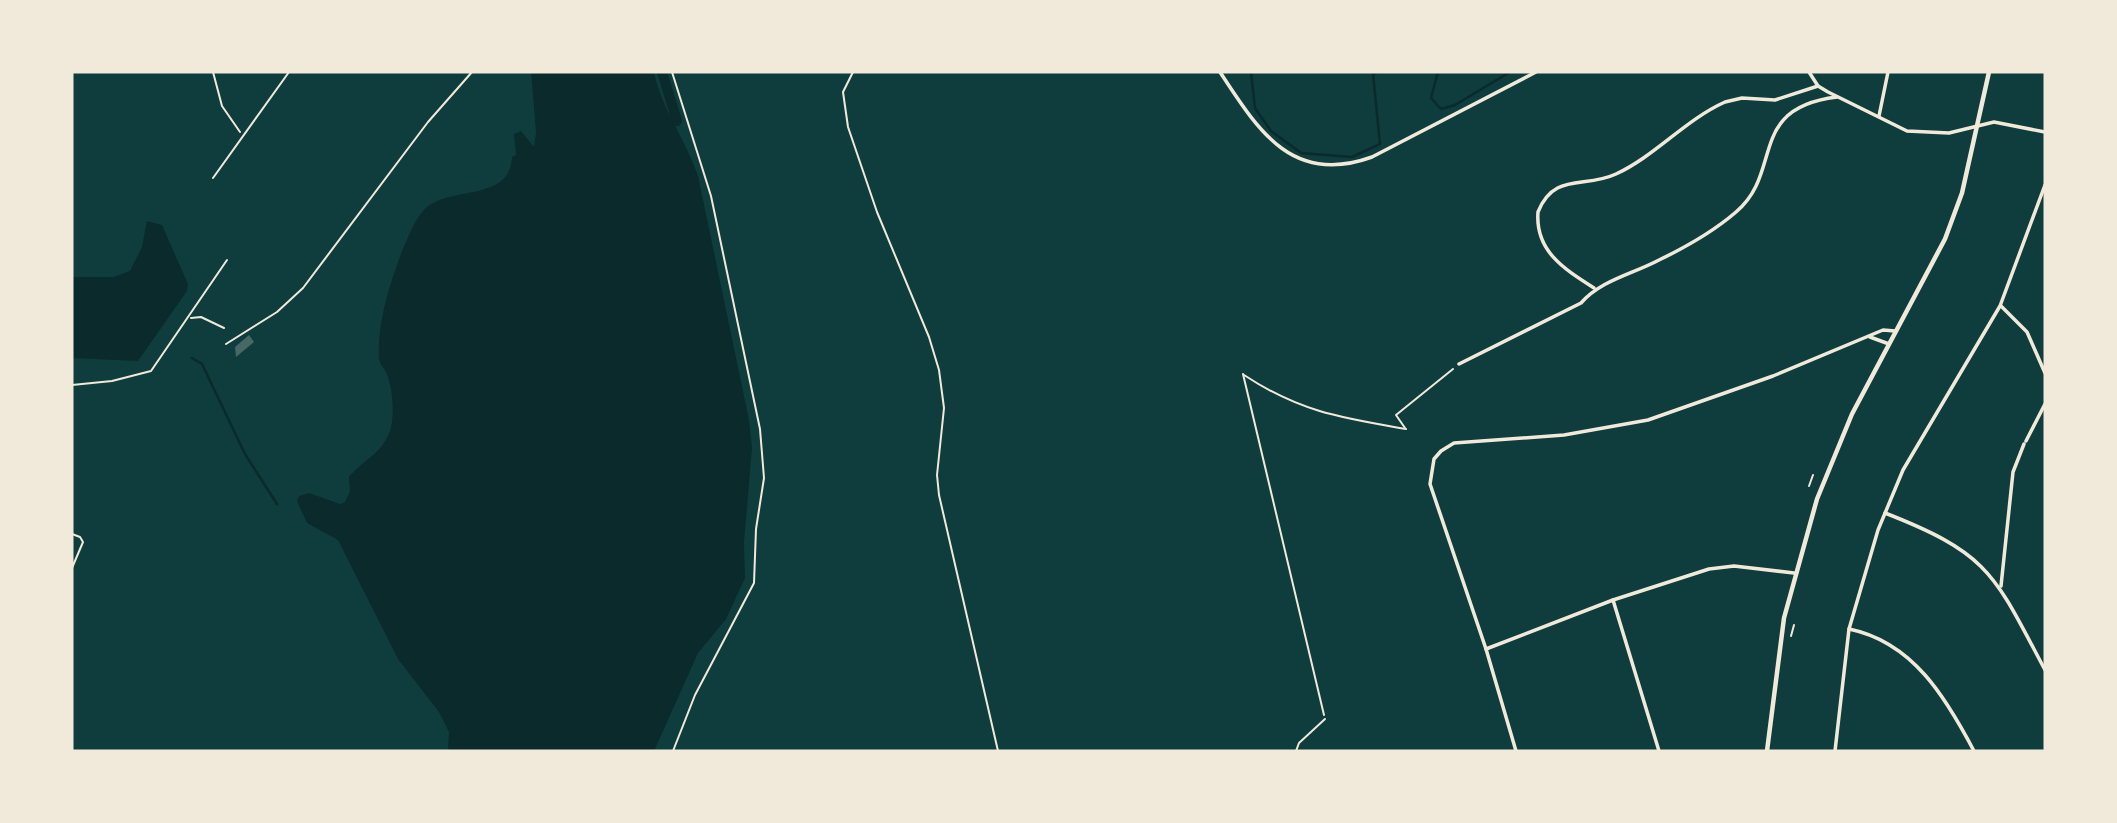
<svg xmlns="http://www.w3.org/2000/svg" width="2117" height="823" font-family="Quicksand,sans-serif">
	<rect width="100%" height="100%" fill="#0f3d3e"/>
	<g fill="#0a2a2b">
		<path d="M 531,72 L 654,72 C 662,110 686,140 698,176 L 749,420 L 752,448 L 744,542 L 745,578 L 726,619 L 698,653 L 654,751 L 448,751 L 449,732 L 439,712 L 398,659 L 338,540 L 307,523 L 297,501 L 299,496 L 309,493 L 340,504 L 345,502 L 350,491 L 349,477 C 364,459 381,455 390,431 C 395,416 393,387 386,372 C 383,367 380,365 379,358 C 377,323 389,287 401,254 C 406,242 414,221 423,211 C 447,184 510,204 512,157 L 516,155 L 514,134 L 521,131 L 534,147 L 536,132 Z"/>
		<polygon points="147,221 162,225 188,284 187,291 138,361 72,358 72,277 114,277 130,271 142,247"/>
	</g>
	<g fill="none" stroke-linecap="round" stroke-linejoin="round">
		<g stroke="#0a2a2b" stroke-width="2.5">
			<polyline points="1251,72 1255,108 1271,131 1301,153 1352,157 1380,144 1373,74 1377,72"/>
			<polyline points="1438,72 1431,98 1441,109 1455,105 1510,72"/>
			<polyline points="192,358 202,364 245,454 277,504"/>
		</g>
		<polyline stroke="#0a2a2b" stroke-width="10" points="662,72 677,121"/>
	</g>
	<polygon fill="#486865" points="249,335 254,342 236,357 235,347"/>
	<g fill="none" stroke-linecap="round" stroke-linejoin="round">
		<g stroke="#f1e9da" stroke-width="2">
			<polyline points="213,72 222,106 240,132"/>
			<polyline points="672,72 711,196 760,429 764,478 756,529 754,583 695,695 673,751"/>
			<polyline points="853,72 843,92 848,127 877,212 929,337 939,370 944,408 937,475 939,495 998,751"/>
			<polyline points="191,318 201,317 224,328"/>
			<polyline points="226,344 277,312 303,288 428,122 472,72"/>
			<polyline points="1243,374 1324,715"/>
			<path d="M 1244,375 C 1300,412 1342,418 1406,429"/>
			<polyline points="72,385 112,381 151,371 227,260"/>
			<polyline points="1405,428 1396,415 1453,369"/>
			<polyline points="1809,486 1813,475"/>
			<polyline points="72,534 80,537 83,542 72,568"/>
			<polyline points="1791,636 1794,625"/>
		</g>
		<g stroke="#f1e9da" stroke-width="2">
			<polyline points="213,178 289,72"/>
			<polyline points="1296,751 1299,743 1325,719"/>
		</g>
		<g stroke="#f1e9da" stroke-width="3.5">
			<path d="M 1220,72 C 1258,130 1292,186 1372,157 L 1536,72"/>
			<polyline points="1809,72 1818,86 1828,92 1907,131 1949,133 1994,122 2045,132"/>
			<polyline points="1879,116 1888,72"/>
			<path d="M 1594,288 C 1564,269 1535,251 1538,212 C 1554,172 1584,189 1616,174 C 1655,156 1685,120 1725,102 L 1742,98 L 1775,100 L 1818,86"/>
			<polyline points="2001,306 2027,332 2045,373"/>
			<polyline points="1870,337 1889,344"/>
			<path d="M 1459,364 L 1581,303 C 1601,280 1633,274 1659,260 C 1686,247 1714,231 1736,212 C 1784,172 1746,108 1837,97"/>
			<polyline points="2026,441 2045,404"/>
			<path d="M 1885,513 C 1990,554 1994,574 2045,670"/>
			<polyline points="2001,586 2013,472 2024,444"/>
			<polyline points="1613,600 1659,751"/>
			<path d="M 1849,629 C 1913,642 1946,698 1974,751"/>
			<polyline points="1486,649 1613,600 1709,569 1734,566 1794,573"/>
			<polyline points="1516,751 1486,649 1430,484 1434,459 1441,451 1454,443 1564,435 1648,420 1773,376 1883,330 1895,331"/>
			<polyline points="1835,751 1849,629 1878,530 1903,470 2000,306 2045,185"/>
		</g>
		<polyline stroke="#f1e9da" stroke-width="4.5" points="1767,751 1784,618 1817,499 1852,414 1945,239 1962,193 1989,72"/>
	</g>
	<rect width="2117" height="823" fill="none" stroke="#f1e9da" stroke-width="147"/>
</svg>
